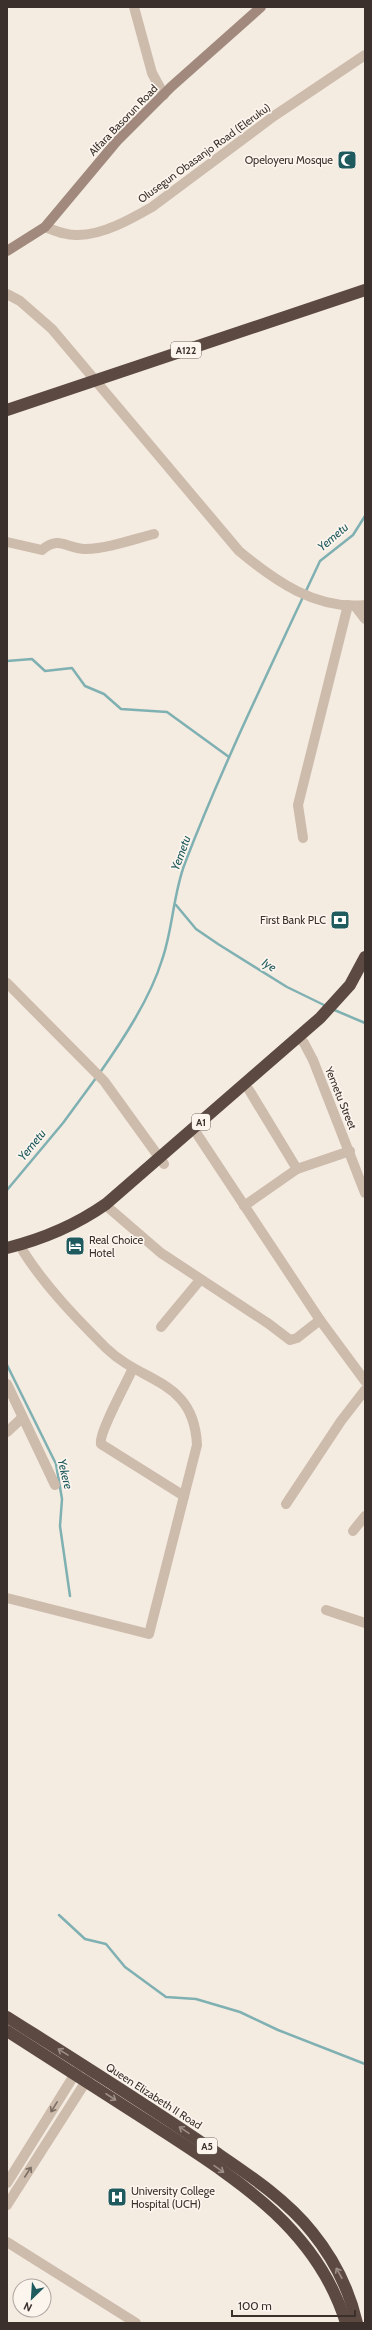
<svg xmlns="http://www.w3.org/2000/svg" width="372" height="2330" font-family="Cabin,sans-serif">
	<rect width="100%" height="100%" fill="#f4ebe1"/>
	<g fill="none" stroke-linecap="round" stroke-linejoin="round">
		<g stroke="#7fb0b2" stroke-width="2.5">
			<polyline points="305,593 320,561 353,535 365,516"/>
			<polyline points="7,661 32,659 45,671 72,668 85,686 104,694 121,709 167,712 229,757"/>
			<polyline points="176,905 196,929 218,944 287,987 326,1006"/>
			<polyline points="332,1009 365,1023"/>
			<path d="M 99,1074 C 122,1041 150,999 162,960 C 173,929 173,894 185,863 C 220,772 262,685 303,597"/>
			<polyline points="7,1190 63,1123 96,1078"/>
			<polyline points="7,1365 56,1464 62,1499 60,1526 70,1596"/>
			<polyline points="59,1915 85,1939 106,1944 125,1967 166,1997 196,1999 240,2012 278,2030 365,2064"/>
		</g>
		<g stroke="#cdbbac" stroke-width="10">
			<polyline points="134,7 152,73 164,95"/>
			<path d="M 45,227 C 56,231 67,236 78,235 C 103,235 131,219 152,207 L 274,116 L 365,55"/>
			<path d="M 7,294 L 20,301 L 52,329 L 239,551 C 275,581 316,610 365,605"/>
			<path d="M 7,542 L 42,550 C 60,535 66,549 85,549 C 109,548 131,540 154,534"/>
			<polyline points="355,606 365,619"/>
			<polyline points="303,838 298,805 348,605"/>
			<polyline points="7,983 104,1081 164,1164"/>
			<polyline points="298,1037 304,1043 313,1060 365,1193"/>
			<polyline points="249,1090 297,1169"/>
			<polyline points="197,1134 320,1320"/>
			<polyline points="244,1206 297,1169 350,1151"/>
			<polyline points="110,1209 161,1253 269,1324 290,1340 297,1338 320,1320 365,1381"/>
			<polyline points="161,1327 200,1280"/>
			<path d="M 133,1368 C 127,1382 98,1434 101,1444 L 184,1496"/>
			<polyline points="7,1384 55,1485"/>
			<polyline points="7,1432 22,1418"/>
			<polyline points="286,1504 341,1421 365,1390"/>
			<polyline points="353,1531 365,1516"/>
			<path d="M 7,1598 L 149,1634 L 197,1445 C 194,1379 143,1384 106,1348 C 77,1319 45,1286 23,1251"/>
			<polyline points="326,1610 365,1623"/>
			<polyline points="7,2183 78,2069"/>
			<polyline points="7,2205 90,2075"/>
			<polyline points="7,2242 136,2323"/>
		</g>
		<polyline stroke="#a18a7d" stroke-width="10" points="7,251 45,227 117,141 171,87 261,7"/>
		<g stroke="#5c4a42" stroke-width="12">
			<polyline points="7,410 365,290"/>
			<path d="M 7,1248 C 43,1239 76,1225 106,1204 L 320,1018 L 350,985 L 365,957"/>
			<path d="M 7,2017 C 75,2060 144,2103 211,2149 C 246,2173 285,2198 312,2232 C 334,2259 349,2289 357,2323"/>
			<path d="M 7,2031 C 56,2062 104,2093 152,2124 C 233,2177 316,2226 346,2323"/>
		</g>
	</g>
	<defs><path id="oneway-shaft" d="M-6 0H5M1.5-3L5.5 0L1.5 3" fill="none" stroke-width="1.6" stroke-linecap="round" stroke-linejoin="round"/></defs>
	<g stroke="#9c8e87">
		<use href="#oneway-shaft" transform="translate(63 2052) rotate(-148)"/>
		<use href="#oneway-shaft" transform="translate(111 2097) rotate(33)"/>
		<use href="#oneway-shaft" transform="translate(184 2130) rotate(-146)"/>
		<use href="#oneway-shaft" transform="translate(219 2169) rotate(35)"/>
		<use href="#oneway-shaft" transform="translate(339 2273) rotate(-119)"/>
	</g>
	<g stroke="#7d6f65">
		<use href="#oneway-shaft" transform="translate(54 2107) rotate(122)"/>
		<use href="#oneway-shaft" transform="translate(28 2172) rotate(-57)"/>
	</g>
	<defs>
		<g id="mosque-square" transform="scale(1)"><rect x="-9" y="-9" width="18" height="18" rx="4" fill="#1f5a5e" stroke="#fbf5ee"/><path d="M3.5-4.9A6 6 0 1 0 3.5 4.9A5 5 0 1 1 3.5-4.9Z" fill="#fff"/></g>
		<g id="bank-square" transform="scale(1)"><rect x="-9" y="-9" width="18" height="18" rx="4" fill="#1f5a5e" stroke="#fbf5ee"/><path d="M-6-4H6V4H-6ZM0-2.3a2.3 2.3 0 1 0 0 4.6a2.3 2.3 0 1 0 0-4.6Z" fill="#fff"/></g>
		<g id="hotel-square" transform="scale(1)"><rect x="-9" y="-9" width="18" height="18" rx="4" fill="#1f5a5e" stroke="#fbf5ee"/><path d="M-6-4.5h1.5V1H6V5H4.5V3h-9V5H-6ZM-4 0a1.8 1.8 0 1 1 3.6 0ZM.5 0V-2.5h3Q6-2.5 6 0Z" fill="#fff"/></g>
		<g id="hospital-square" transform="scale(1)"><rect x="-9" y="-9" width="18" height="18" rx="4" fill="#1f5a5e" stroke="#fbf5ee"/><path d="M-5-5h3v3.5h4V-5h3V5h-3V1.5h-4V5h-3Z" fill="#fff"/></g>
	</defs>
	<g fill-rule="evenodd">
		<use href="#mosque-square" x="347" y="160"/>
		<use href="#bank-square" x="340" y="920"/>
		<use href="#hotel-square" x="75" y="1246"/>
		<use href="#hospital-square" x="117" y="2197"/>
	</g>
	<g text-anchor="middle" stroke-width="3.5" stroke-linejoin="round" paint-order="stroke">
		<g fill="#fbf5ee" stroke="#756b66" stroke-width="1">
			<rect x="171" y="342" width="30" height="16" rx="3"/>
			<rect x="192" y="1114" width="18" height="16" rx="3"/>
			<rect x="197" y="2138" width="20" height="16" rx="3"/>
		</g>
		<g font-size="10" font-weight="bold" fill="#3b302b">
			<text x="186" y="354">A122</text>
			<text x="201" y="1126">A1</text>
			<text x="207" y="2150">A5</text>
		</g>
		<g font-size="11" fill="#3b302b" stroke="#fbf5ee">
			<text transform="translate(123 120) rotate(-46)" y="4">Alfara Basorun Road</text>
			<text transform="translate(204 153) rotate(-36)" y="4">Olusegun Obasanjo Road (Eleruku)</text>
			<text transform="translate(341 1098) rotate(68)" y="4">Yemetu Street</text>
			<text transform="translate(154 2096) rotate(33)" y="4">Queen Elizabeth II Road</text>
		</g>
		<g font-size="11" fill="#3b302b" stroke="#fbf5ee" text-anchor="end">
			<text x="333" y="164">Opeloyeru Mosque</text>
			<text x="326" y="924">First Bank PLC</text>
			<text x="89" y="1244" text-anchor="start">Real Choice<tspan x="89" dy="13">Hotel</tspan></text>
			<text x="131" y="2195" text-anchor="start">University College<tspan x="131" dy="13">Hospital (UCH)</tspan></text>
		</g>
		<g font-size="12" font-style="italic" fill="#1f5a5e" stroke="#fbf5ee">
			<text transform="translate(333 537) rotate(-41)" y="4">Yemetu</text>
			<text transform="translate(181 853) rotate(-70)" y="4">Yemetu</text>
			<text transform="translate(269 965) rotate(32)" y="4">Iye</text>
			<text transform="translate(32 1145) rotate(-51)" y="4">Yemetu</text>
			<text transform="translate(65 1474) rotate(76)" y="4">Yekere</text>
		</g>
	</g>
	<rect width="372" height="2330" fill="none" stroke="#3b302b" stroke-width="16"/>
	<g transform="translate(32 2298) rotate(205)"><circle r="19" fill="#fbf5ee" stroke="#aea6a0"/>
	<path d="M0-3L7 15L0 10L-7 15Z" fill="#1f5a5e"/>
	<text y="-6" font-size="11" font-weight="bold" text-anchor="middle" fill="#3b302b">N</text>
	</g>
	<path d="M232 2310v6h123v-6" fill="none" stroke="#3b302b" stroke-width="2"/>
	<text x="238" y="2310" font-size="12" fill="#3b302b" stroke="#fbf5ee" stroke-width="3" paint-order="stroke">100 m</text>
</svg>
